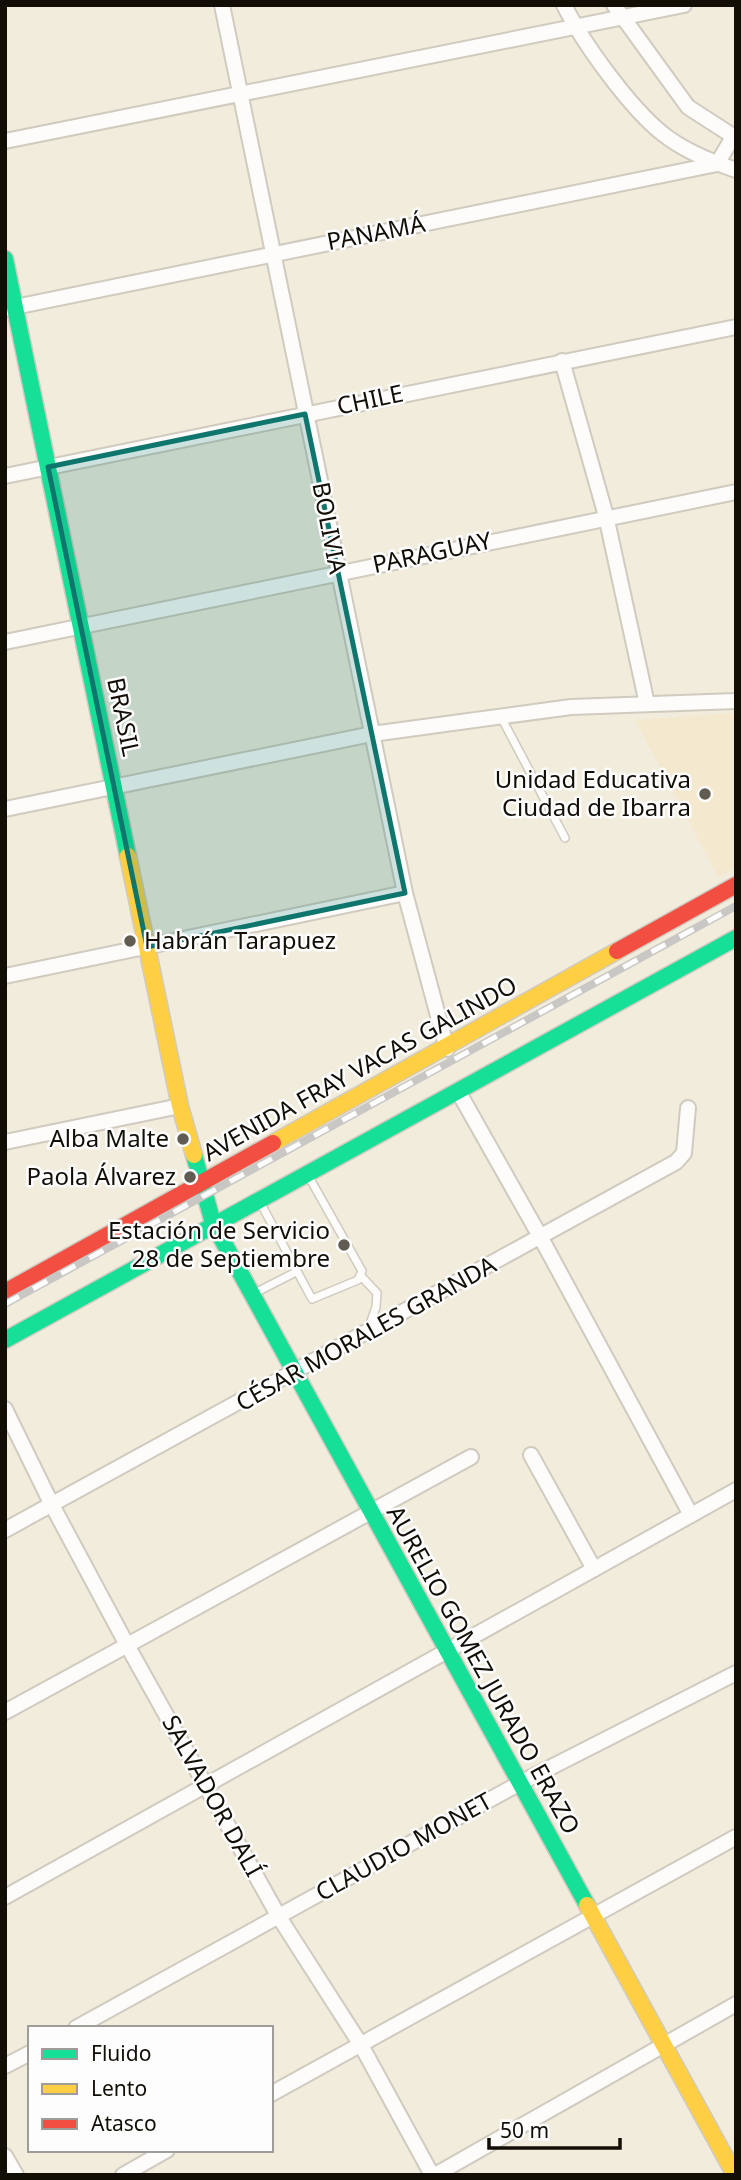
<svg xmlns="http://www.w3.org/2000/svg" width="741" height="2180" font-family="'Noto Sans',sans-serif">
	<rect width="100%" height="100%" fill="#f2ecdd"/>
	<polygon fill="#f4e9cf" points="736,713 736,868 718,877 635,720"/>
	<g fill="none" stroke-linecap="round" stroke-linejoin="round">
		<g stroke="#d0cabf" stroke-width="10">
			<g id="lane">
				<polyline points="501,717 565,838"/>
				<polyline points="260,1202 312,1299 358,1280 362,1271 309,1177"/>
				<polyline points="361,1276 377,1293 376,1307 368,1330"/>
				<polyline points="253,1294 296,1272"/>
			</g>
		</g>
		<g stroke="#d0cabf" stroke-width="18">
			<g id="street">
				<polyline points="222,5 405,893 447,1049"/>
				<path d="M 564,5 C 583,43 630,108 663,134 C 683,150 712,162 736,170"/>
				<polyline points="614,5 688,107 736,138"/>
				<polyline points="5,141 684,5"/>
				<polyline points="5,309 717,164 733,137"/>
				<polyline points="562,361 606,516 647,704"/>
				<polyline points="5,476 736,327"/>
				<polyline points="5,642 736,492"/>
				<polyline points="5,809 372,734 571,707 736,701"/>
				<polyline points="5,976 405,893"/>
				<polyline points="458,1091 541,1238 691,1515"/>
				<polyline points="5,1142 180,1106"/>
				<polyline points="5,1409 52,1505 127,1645 279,1917 361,2045 432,2175"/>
				<polyline points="531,1455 594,1569"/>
				<polyline points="5,1530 676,1162 684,1153 688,1108"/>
				<polyline points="5,1712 471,1457"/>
				<polyline points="5,1897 736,1490"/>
				<polyline points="76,2028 520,1783 736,1673"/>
				<polyline points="5,2066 30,2053"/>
				<polyline points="271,2094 736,1837"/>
				<polyline points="5,2156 16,2175"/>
				<polyline points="123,2175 167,2150"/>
				<polyline points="435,2175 736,2004"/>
			</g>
		</g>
		<g stroke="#d0cabf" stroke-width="19">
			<g id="fast">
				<polyline points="5,259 128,856"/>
				<polyline points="194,1155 213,1223 587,1905"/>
				<polyline points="5,1340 736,938"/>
			</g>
		</g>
		<g stroke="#d0cabf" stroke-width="19">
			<g id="slow">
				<polyline points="128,856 180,1106 194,1155"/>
				<polyline points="273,1143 617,951"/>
				<polyline points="587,1905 735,2175"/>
			</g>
		</g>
		<g stroke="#d0cabf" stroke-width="19">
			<g id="jam">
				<polyline points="617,951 736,885"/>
				<polyline points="5,1292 273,1143"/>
			</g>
		</g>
		<use href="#lane" stroke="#fdfcfa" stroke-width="7"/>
		<use href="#street" stroke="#fdfcfa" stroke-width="14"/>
		<use href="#fast" stroke="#16e098" stroke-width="16"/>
		<use href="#slow" stroke="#ffcf43" stroke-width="16"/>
		<use href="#jam" stroke="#f24e42" stroke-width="16"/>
		<g stroke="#c8c7c3" stroke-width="8">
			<polyline id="rail" points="5,1304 736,906"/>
		</g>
		<use href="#rail" stroke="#fdfdfd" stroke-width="5" stroke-dasharray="16" stroke-linecap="butt"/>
	</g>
	<path fill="#0f766e" fill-opacity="0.2" stroke="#0f766e" stroke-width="5" stroke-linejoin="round" d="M 305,414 L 405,893 L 147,947 L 48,467 Z"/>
	<g fill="#605c51" stroke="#fdfdfd" stroke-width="2.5">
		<circle cx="705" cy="794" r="7"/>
		<circle cx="130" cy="941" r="7"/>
		<circle cx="183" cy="1139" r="7"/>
		<circle cx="190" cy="1177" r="7"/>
		<circle cx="344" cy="1245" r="7"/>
	</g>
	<g text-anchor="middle" stroke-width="5" stroke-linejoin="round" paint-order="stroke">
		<g font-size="24" fill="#120e06" stroke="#fdfdfd">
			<text transform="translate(376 233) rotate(-11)" y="8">PANAMÁ</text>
			<text transform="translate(370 400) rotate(-12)" y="8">CHILE</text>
			<text transform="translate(329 528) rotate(79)" y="8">BOLIVIA</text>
			<text transform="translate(432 553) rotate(-12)" y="8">PARAGUAY</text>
			<text transform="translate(123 717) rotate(78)" y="8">BRASIL</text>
			<text transform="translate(360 1069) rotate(-29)" y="8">AVENIDA FRAY VACAS GALINDO</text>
			<text transform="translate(366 1334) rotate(-29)" y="8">CÉSAR MORALES GRANDA</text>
			<text transform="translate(483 1670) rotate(61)" y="8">AURELIO GOMEZ JURADO ERAZO</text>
			<text transform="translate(212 1796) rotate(61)" y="8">SALVADOR DALÍ</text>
			<text transform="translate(404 1847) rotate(-29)" y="8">CLAUDIO MONET</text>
		</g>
		<g font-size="24" fill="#120e06" stroke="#fdfdfd" text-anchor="end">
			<text x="691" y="788">Unidad Educativa<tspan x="691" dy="28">Ciudad de Ibarra</tspan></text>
			<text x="144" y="949" text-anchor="start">Habrán Tarapuez</text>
			<text x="169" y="1147">Alba Malte</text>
			<text x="176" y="1185">Paola Álvarez</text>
			<text x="330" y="1239">Estación de Servicio<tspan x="330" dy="28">28 de Septiembre</tspan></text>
		</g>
	</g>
	<rect width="741" height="2180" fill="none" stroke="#120e06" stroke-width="14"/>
	<rect x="28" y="2026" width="245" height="126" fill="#fdfdfd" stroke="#9f9d9a" stroke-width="2"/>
	<rect x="42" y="2049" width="35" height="10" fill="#16e098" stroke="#9f9d9a" stroke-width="2"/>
	<text x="91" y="2061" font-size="21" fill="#120e06">Fluido</text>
	<rect x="42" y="2084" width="35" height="10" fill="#ffcf43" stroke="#9f9d9a" stroke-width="2"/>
	<text x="91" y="2096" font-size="21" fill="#120e06">Lento</text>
	<rect x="42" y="2119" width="35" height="10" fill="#f24e42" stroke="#9f9d9a" stroke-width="2"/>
	<text x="91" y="2131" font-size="21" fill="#120e06">Atasco</text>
	<path d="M489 2138v10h131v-10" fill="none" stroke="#120e06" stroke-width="3.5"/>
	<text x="500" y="2138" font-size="21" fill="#120e06" stroke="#fdfdfd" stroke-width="5" paint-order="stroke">50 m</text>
</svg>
